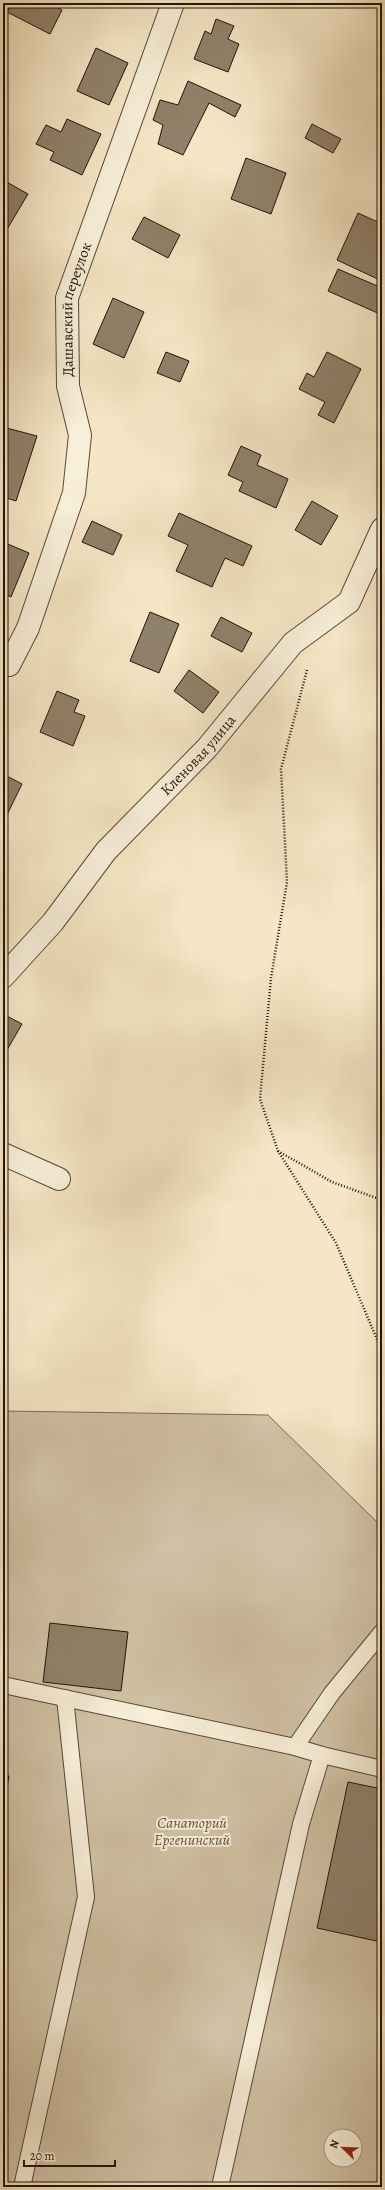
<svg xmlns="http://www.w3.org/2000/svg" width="385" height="2190" font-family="Alegreya,serif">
	<rect width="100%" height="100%" fill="#f5e6c5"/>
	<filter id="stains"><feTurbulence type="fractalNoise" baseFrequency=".005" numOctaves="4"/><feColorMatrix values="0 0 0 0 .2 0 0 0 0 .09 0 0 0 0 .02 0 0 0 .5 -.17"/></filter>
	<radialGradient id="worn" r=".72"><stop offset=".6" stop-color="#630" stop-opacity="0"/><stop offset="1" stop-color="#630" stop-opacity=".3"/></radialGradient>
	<path fill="#d1c2a5" stroke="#7a6a56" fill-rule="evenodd" d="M 3,1411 L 268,1415 L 382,1527 L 382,2187 L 3,2187 ZM 331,2136 L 355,2136 L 355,2160 L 331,2160 Z"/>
	<g fill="#90816a" stroke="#221308">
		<polygon points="12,3 49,3 62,10 50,34 7,12"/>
		<polygon points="216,19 234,26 228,39 239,44 228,72 194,59 205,31 211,34"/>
		<polygon points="96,48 128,63 109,105 77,91"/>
		<polygon points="188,81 241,105 235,117 209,103 183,155 158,144 163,125 153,120 160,100 178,105"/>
		<polygon points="67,119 101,134 82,175 50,160 54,152 36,144 46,125 61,132"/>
		<polygon points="312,124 341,139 333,153 305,138"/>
		<polygon points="246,158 286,173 271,214 231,199"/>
		<polygon points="3,180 28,194 3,236"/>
		<polygon points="358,213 382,224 382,281 337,260"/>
		<polygon points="144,217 180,235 168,258 132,239"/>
		<polygon points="338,269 382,288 382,315 328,291"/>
		<polygon points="113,298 144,312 124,358 93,344"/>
		<polygon points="166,352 189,361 180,382 157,373"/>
		<polygon points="327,352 361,369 334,423 318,415 325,402 299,389 307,373 314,377"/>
		<polygon points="3,427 37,436 16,501 3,497"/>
		<polygon points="241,446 261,455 257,465 288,479 276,508 239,491 243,482 228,475"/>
		<polygon points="312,501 338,516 321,545 295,530"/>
		<polygon points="179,513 252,546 243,566 225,558 212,587 176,571 188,545 168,536"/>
		<polygon points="92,521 122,535 113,555 82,542"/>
		<polygon points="3,542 29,553 11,597 3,593"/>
		<polygon points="150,612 179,624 159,673 130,661"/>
		<polygon points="221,617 252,633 242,652 211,636"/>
		<polygon points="3,621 8,622 3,636"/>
		<polygon points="189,670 219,692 203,713 174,691"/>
		<polygon points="57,691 79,700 74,712 85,716 73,746 40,732"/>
		<polygon points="3,774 22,784 5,819 3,818"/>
		<polygon points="3,1014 22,1024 3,1057"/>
		<polygon points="50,1623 128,1632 121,1691 43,1682"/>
		<polygon points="3,1775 9,1776 3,1808"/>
		<polygon points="348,1782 382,1789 381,1942 317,1928"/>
	</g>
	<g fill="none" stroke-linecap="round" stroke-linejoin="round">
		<g stroke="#574837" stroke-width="18">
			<g id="lane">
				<polyline points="3,1685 295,1747 322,1755 382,1769"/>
				<polyline points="295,1747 332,1693 382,1632"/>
				<polyline points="22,2187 86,1897 65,1698"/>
				<polyline points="220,2187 301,1824 322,1755"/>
			</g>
		</g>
		<g stroke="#574837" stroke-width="24">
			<g id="street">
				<path id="s1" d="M 9,665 L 28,628 L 74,493 L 80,435 L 68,386 L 67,298 L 173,3"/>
				<path id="s2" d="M 3,977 L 53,922 L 106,851 L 207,748 L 293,643 L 349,602 L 382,529"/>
				<polyline points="3,1154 59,1179"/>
			</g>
		</g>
		<g stroke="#221308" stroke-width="2.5" stroke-dasharray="1 2" stroke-linecap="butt">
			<polyline points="307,670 281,769 287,882 271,978 260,1099 278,1151 336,1243 382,1351"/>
			<polyline points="278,1151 332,1182 382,1200"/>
		</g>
		<use href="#lane" stroke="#f8efd9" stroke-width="16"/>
		<use href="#street" stroke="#f8efd9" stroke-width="22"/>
	</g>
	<g text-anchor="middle" stroke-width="4" stroke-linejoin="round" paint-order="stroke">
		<g font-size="15" fill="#221308" stroke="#f8efd9">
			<text dy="5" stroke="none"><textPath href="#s1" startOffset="371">Дашавский переулок</textPath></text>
			<text dy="5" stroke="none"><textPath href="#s2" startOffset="296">Кленовая улица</textPath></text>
		</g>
		<g font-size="15" font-style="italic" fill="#5f503f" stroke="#f8efd9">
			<text x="192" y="1828">Санаторий<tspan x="192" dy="17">Ергенинский</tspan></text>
		</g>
	</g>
	<rect width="385" height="2190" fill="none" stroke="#f5e6c5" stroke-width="16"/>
	<rect x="4" y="4" width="377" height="2182" fill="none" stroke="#221308" stroke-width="2"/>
	<rect x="8" y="8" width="369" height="2174" fill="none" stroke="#221308"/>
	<g transform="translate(343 2148) rotate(293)"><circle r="19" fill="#f8efd9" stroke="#a29785"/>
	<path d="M0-3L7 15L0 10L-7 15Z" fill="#8f2418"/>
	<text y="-6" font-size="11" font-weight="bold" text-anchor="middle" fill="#221308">N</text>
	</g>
	<path d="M24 2160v6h91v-6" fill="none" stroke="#221308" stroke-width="2"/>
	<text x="30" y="2160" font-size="12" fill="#221308" stroke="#f8efd9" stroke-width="3" paint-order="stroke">20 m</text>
	<rect width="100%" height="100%" filter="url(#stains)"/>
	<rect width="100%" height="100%" fill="url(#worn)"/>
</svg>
